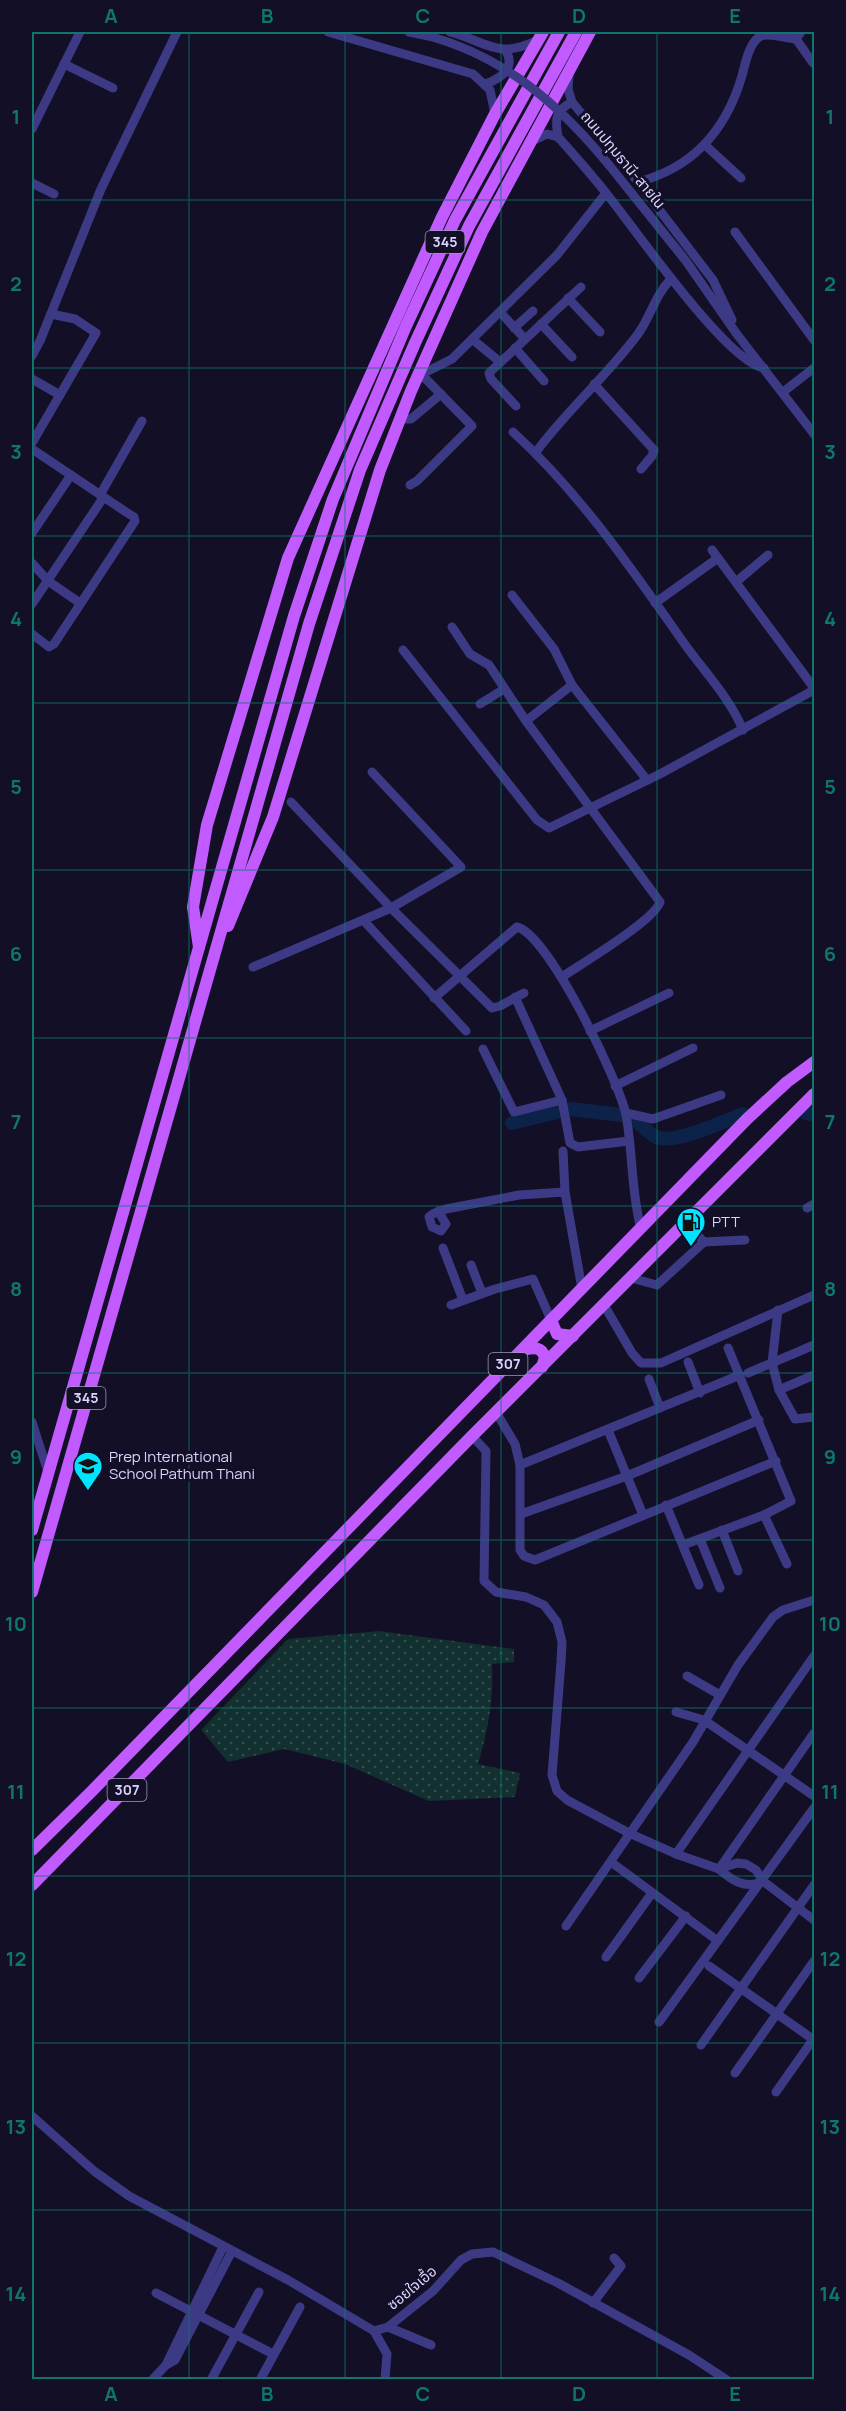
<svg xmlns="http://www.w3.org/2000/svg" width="846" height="2411" font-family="Manrope,'Noto Sans Thai',sans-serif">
	<defs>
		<pattern id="grass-dots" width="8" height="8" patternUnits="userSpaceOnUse" patternTransform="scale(1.5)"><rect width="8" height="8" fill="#12302f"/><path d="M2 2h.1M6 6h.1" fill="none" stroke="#344d4e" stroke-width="1.8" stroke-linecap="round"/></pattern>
	</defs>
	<rect width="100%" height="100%" fill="#130f26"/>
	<path fill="url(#grass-dots)" d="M 379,1631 L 514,1649 L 514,1662 L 492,1664 C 494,1699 488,1730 478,1764 L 520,1773 L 515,1797 L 429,1801 L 345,1764 L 284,1749 L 228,1762 L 201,1730 L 288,1639 Z"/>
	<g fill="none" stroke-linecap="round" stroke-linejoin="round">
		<g stroke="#0c2248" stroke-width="14">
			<polyline points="570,1109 622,1115"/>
			<polyline points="806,1113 814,1115"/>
			<path d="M 630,1117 C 640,1122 646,1132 656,1137 C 675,1145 724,1121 743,1114"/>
			<polyline points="512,1123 561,1111"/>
		</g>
		<g stroke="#3d3a85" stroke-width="9">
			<polyline points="328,32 473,74 490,90 495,114"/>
			<polyline points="409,32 429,36"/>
			<path d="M 450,32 C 488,42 497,60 538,40"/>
			<polyline points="796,39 813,63"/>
			<polyline points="64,64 113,88"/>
			<polyline points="569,76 568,89 572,102 638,182 713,280 732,320"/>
			<path d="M 486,84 C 501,78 516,68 506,51"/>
			<polyline points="32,129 80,32"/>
			<path d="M 558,137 C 555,119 555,111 572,102"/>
			<path d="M 530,142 L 547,134 L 558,137 C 574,155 591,174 606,193 C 633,226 727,363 764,368"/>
			<polyline points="705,145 741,178"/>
			<polyline points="609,165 686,261 736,333 814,434"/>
			<path d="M 638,182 C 692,168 725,131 741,79 C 745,66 748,45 759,37 C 768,31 785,39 796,39 L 801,32"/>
			<polyline points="32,183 54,194"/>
			<polyline points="735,232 814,340"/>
			<polyline points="568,298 600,332"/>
			<polyline points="500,312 525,339"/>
			<polyline points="541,324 572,357"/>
			<polyline points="514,328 533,311"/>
			<polyline points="472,339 500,362"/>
			<polyline points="515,348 544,381"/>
			<polyline points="32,356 40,341 101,189 177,32"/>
			<polyline points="419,372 426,372 452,359 557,255 606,193"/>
			<polyline points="32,379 60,395"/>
			<polyline points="594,384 654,450 652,456 641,469"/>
			<polyline points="783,392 814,368"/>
			<polyline points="516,406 491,379 489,373 581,287"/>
			<polyline points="400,419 411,419 441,394"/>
			<path d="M 513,432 C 581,494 633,571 686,646 C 705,672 731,700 743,730"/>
			<polyline points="32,443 96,333 75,319 51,314"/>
			<polyline points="32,449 126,512 134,517 135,521 54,644 49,647 32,634"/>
			<path d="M 536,452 C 567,410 607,376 638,334 C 651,316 655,295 671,279"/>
			<polyline points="410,485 417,481 472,426 419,372"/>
			<polyline points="100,495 142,421"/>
			<polyline points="32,533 71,475"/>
			<polyline points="712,550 814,688"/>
			<polyline points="32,563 48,581 80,603"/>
			<polyline points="736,582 768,555"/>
			<polyline points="512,595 554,649 572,685 647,780"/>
			<polyline points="655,603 718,558"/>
			<polyline points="32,604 103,498"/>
			<path d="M 452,627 L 470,654 L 489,665 L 526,721 L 660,902 C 655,920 581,964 562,977"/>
			<polyline points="403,650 537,820 549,828 660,774 814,690"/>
			<polyline points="480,704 504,689"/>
			<polyline points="526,721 572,685"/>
			<polyline points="291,802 391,908 492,1008 500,1006 524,993"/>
			<polyline points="364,921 466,1031"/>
			<polyline points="253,967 391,908 461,867 372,772"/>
			<polyline points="515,997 562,1100 570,1143 578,1147 629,1141"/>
			<path d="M 434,998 L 517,927 C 548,934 620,1083 626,1115 C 633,1153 631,1192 641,1229"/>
			<polyline points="590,1031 669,993"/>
			<polyline points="483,1049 514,1112 562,1100"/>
			<polyline points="615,1086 693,1048"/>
			<polyline points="626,1113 653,1119 721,1095"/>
			<polyline points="563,1151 565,1192"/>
			<polyline points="807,1208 814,1204"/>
			<path d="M 438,1211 L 446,1224 L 441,1231 L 432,1227 L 429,1217 C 434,1212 440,1211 446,1209 L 519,1195 L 565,1192 L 582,1289"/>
			<polyline points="704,1242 745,1240"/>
			<polyline points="443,1248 463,1300"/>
			<polyline points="471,1265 482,1293"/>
			<polyline points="631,1278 657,1285 704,1242 685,1223"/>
			<polyline points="451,1305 495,1289 533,1279 551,1320"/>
			<polyline points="604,1305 632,1353 641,1363 661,1363 814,1295"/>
			<polyline points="778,1310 772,1363 779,1390 795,1419 814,1417"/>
			<polyline points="688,1362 700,1393"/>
			<polyline points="748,1373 814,1345"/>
			<polyline points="649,1379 660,1408"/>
			<polyline points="779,1390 814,1375"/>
			<polyline points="496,1412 515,1444 520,1465 520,1550 524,1556 535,1560 776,1461"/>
			<polyline points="32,1422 48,1472"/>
			<polyline points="608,1430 643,1515"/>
			<polyline points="472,1436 486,1451 484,1581 496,1592 526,1597 544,1605 557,1622 562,1642 561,1662 552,1775 557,1791 567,1800 629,1833 676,1854 719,1869 737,1863 746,1864 756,1870 763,1881 814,1920"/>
			<polyline points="520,1465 740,1375"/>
			<polyline points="666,1505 699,1585"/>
			<polyline points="521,1514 627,1476 759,1420"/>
			<polyline points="764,1515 787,1564"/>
			<polyline points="722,1530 738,1571"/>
			<polyline points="700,1539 720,1588"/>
			<polyline points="683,1545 764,1515 791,1501 728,1348"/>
			<polyline points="687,1676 720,1695"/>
			<polyline points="676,1712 704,1720 814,1796"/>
			<polyline points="676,1854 814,1656"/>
			<polyline points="611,1862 718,1941"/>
			<path d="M 761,1882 C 745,1889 731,1880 719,1869 L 814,1733"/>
			<polyline points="566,1926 693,1742 738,1665 773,1617 783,1610 814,1600"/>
			<polyline points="606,1957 652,1893"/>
			<polyline points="709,1966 814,2040"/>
			<polyline points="639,1978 686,1916"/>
			<polyline points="659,2022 814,1808"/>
			<polyline points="701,2045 814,1885"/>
			<polyline points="735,2073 814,1961"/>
			<polyline points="776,2092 814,2038"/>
			<polyline points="32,2116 94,2171 129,2196 288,2280 374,2331 388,2327 433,2291 461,2260 472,2254 493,2252 558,2283 689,2355 727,2380"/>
			<polyline points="156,2293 273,2354"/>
			<polyline points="593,2303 621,2266 614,2258"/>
			<polyline points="388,2327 431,2345"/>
			<polyline points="374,2331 387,2354 385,2380"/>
			<polyline points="166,2365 223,2247"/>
			<polyline points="152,2380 166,2365 175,2360 232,2251"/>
			<polyline points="211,2380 259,2292"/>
			<polyline points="260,2380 300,2307"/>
		</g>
		<g stroke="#c25bff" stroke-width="12">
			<polyline points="228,926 273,817 380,470 411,391 482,232 590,32"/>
			<polyline points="199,947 193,907 207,825 288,558 442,217 495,114 543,32"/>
			<polyline points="551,1320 557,1334 573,1336"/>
			<path d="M 522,1350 C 532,1348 542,1345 545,1358 L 542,1367"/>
			<polyline points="32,1530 294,616 333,499 406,326 455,220 559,32"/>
			<polyline points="32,1592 309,624 360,470 415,343 469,226 576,32"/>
			<polyline points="32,1850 91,1792 747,1119 787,1082 814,1062"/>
			<polyline points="32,1885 472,1436 814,1094"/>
		</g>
		<path stroke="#3d3a85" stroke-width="9" d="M 429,36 C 505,57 560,105 609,165"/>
	</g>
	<path fill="none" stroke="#0f766e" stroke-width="1.5" stroke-opacity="0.55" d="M 189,32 L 189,2380M 345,32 L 345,2380M 501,32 L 501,2380M 657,32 L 657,2380M 32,200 L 814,200M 32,368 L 814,368M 32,536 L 814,536M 32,703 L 814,703M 32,870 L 814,870M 32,1038 L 814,1038M 32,1206 L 814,1206M 32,1373 L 814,1373M 32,1540 L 814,1540M 32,1708 L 814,1708M 32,1876 L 814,1876M 32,2043 L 814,2043M 32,2210 L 814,2210"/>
	<defs>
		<g id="fuel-pin" transform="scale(1.5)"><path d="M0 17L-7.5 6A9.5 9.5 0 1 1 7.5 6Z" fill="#00e5ff" stroke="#130f26"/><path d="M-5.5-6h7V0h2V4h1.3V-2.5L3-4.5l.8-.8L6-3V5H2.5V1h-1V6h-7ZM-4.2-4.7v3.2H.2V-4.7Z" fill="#111"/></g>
		<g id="school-pin" transform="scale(1.5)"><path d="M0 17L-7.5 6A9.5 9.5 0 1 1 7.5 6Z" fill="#00e5ff" stroke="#130f26"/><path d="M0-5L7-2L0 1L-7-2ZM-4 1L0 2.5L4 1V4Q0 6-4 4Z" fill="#111"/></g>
	</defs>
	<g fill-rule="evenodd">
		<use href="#fuel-pin" x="691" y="1222"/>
		<use href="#school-pin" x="88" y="1466"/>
	</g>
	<g text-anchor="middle" stroke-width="6" stroke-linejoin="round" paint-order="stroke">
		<g fill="#130f26" stroke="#9e99be" stroke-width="1.5">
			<rect x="425.5" y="231" width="39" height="22" rx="4.5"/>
			<rect x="488.5" y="1353" width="39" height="22" rx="4.5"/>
			<rect x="66.5" y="1387" width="39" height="22" rx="4.5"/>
			<rect x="107.5" y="1779" width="39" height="22" rx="4.5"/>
		</g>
		<g font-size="14" font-weight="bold" fill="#d9d4ff">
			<text x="445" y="247">345</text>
			<text x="508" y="1369">307</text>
			<text x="86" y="1403">345</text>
			<text x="127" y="1795">307</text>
		</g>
		<g font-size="15" fill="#d9d4ff" stroke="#130f26">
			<text transform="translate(623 160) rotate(50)" y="5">ถนนปทุมธานี-สายใน</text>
			<text transform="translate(412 2288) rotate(-40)" y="5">ซอยใจเอื้อ</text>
		</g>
		<g font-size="15" fill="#d9d4ff" stroke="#130f26" text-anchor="start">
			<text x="712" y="1227">PTT</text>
			<text x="109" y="1462">Prep International<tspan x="109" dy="17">School Pathum Thani</tspan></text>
		</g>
	</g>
	<rect width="846" height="2411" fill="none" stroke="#130f26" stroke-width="66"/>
	<rect x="33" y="33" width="780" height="2345" fill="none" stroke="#0f766e" stroke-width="2"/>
	<g font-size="20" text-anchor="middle" font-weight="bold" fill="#0f766e">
		<text x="111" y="23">A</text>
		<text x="267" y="23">B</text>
		<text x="423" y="23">C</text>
		<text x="579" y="23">D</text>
		<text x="735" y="23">E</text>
		<text x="16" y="124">1</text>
		<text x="830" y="124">1</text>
		<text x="16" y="291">2</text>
		<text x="830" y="291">2</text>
		<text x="16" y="459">3</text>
		<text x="830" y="459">3</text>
		<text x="16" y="626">4</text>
		<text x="830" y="626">4</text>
		<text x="16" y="794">5</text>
		<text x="830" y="794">5</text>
		<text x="16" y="961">6</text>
		<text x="830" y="961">6</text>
		<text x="16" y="1129">7</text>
		<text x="830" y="1129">7</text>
		<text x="16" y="1296">8</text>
		<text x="830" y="1296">8</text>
		<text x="16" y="1464">9</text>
		<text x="830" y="1464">9</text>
		<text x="16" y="1631">10</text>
		<text x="830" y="1631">10</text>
		<text x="16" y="1799">11</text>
		<text x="830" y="1799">11</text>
		<text x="16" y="1966">12</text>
		<text x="830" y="1966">12</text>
		<text x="16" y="2134">13</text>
		<text x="830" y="2134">13</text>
		<text x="16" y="2301">14</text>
		<text x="830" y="2301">14</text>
		<text x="111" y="2401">A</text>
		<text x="267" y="2401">B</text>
		<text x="423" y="2401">C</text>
		<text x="579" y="2401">D</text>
		<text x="735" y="2401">E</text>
	</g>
</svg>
